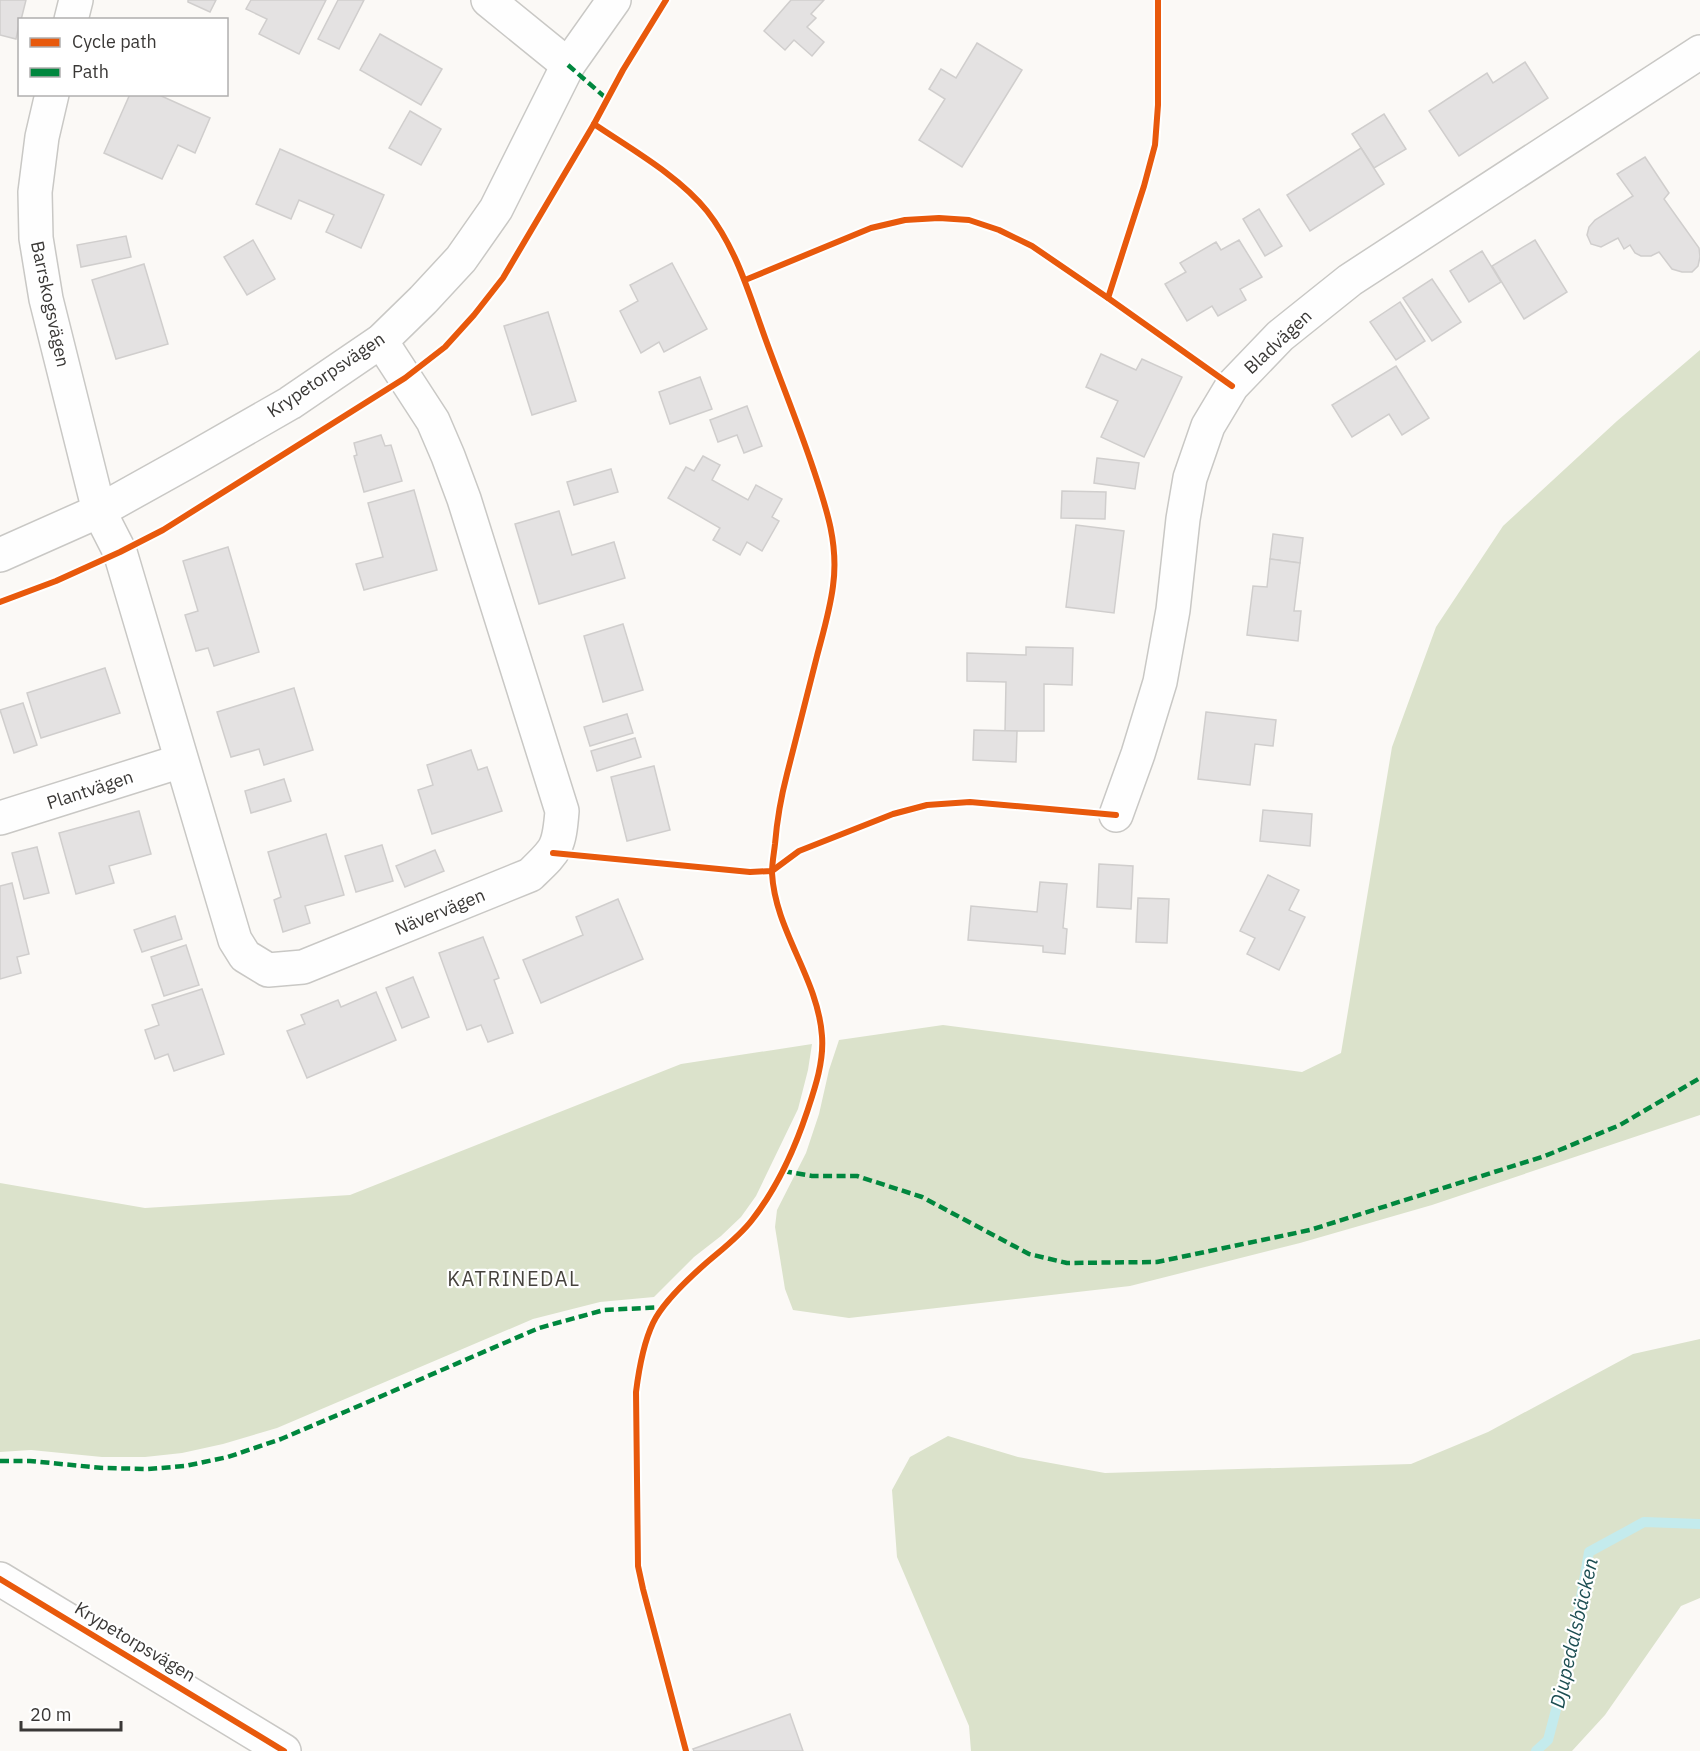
<svg xmlns="http://www.w3.org/2000/svg" width="1700" height="1751" font-family="'IBM Plex Sans',sans-serif">
	<rect width="100%" height="100%" fill="#fbf9f6"/>
	<g fill="#dbe2cb">
		<polygon points="1700,350 1700,1115 1432,1205 1300,1243 1130,1286 849,1318 793,1310 785,1289 775,1227 777,1210 806,1153 819,1114 829,1070 839,1040 943,1025 1302,1072 1341,1053 1392,747 1436,627 1503,526 1617,421"/>
		<polygon points="812,1044 808,1070 798,1109 756,1196 741,1217 721,1236 694,1257 654,1297 600,1302 533,1319 277,1428 223,1444 182,1453 145,1457 102,1457 31,1450 0,1452 0,1183 145,1208 350,1195 681,1064"/>
		<polygon points="1700,1339 1700,1598 1681,1606 1605,1715 1572,1751 971,1751 969,1726 897,1557 892,1490 910,1457 948,1436 1018,1457 1105,1473 1411,1464 1488,1432 1633,1354"/>
	</g>
	<g fill="none" stroke-linecap="round" stroke-linejoin="round">
		<polyline stroke="#c4ebed" stroke-width="10" points="1536,1751 1548,1740 1572,1649 1589,1552 1644,1522 1700,1524"/>
	</g>
	<g fill="#e4e2e2" stroke="#d0cecd" stroke-width="1.5">
		<polygon points="0,0 26,0 21,20 20,20 16,39 0,35"/>
		<polygon points="188,0 216,0 210,12 188,2"/>
		<polygon points="251,0 326,0 299,54 259,34 267,19 246,9"/>
		<polygon points="338,0 364,0 339,49 318,39"/>
		<polygon points="791,0 824,0 811,14 816,18 807,27 824,42 812,56 794,40 785,50 764,31"/>
		<polygon points="380,34 442,69 421,105 360,70"/>
		<polygon points="977,43 1022,70 962,167 919,140 945,99 929,89 941,69 956,78"/>
		<polygon points="1525,62 1548,98 1459,156 1429,111 1487,73 1493,83"/>
		<polygon points="130,94 157,94 210,118 195,153 178,145 162,179 104,153"/>
		<polygon points="410,111 441,129 421,165 389,148"/>
		<polygon points="1384,114 1406,149 1374,168 1352,134"/>
		<polygon points="1361,148 1384,184 1310,231 1287,195"/>
		<polygon points="280,149 384,195 361,248 326,232 334,215 299,200 291,219 256,204"/>
		<polygon points="1645,157 1669,193 1664,199 1699,248 1700,257 1698,266 1692,272 1682,272 1672,269 1659,252 1651,256 1641,256 1635,253 1630,245 1624,249 1618,238 1601,247 1591,244 1587,235 1589,227 1595,220 1633,196 1617,174"/>
		<polygon points="1259,209 1282,246 1265,256 1243,219"/>
		<polygon points="126,236 131,257 81,267 77,245"/>
		<polygon points="253,240 275,279 247,295 224,257"/>
		<polygon points="1239,240 1262,277 1240,289 1246,300 1218,316 1212,306 1187,321 1165,284 1186,272 1180,263 1216,242 1221,250"/>
		<polygon points="1535,240 1567,292 1524,319 1492,266"/>
		<polygon points="1482,251 1501,282 1469,302 1450,271"/>
		<polygon points="672,263 707,329 664,352 659,342 641,353 620,311 638,301 630,285"/>
		<polygon points="144,264 168,344 116,359 92,280"/>
		<polygon points="1432,279 1461,322 1432,341 1403,298"/>
		<polygon points="1400,302 1425,341 1396,360 1370,322"/>
		<polygon points="548,312 576,401 532,415 504,326"/>
		<polygon points="1101,354 1136,370 1142,359 1182,377 1144,457 1101,437 1118,401 1086,387"/>
		<polygon points="1396,366 1429,418 1402,435 1389,414 1352,437 1332,405"/>
		<polygon points="700,377 712,409 670,424 659,392"/>
		<polygon points="747,406 762,446 744,453 737,435 718,442 710,420"/>
		<polygon points="381,435 385,446 391,445 402,481 364,492 354,456 357,455 354,443"/>
		<polygon points="703,456 720,465 712,480 748,500 756,485 782,499 772,517 779,521 762,551 747,542 740,555 713,540 720,528 668,498 686,467 694,471"/>
		<polygon points="1097,458 1139,463 1135,489 1094,483"/>
		<polygon points="611,469 618,492 574,505 567,482"/>
		<polygon points="414,490 437,570 364,590 356,564 383,557 368,503"/>
		<polygon points="1062,491 1106,492 1105,519 1061,518"/>
		<polygon points="559,511 572,555 614,542 625,578 539,604 515,524"/>
		<polygon points="1076,525 1124,531 1114,613 1066,607"/>
		<polygon points="1273,534 1303,538 1300,563 1270,559"/>
		<polygon points="228,547 259,652 214,666 208,648 196,651 185,615 198,611 183,561"/>
		<polygon points="1270,559 1300,563 1294,611 1301,611 1298,641 1247,635 1253,586 1267,587"/>
		<polygon points="623,624 643,690 603,702 584,636"/>
		<polygon points="1026,647 1073,648 1072,685 1044,684 1044,731 1005,731 1006,682 967,681 967,653 1026,655"/>
		<polygon points="105,668 120,713 41,738 27,693"/>
		<polygon points="294,688 313,750 264,765 259,749 231,757 217,712"/>
		<polygon points="23,703 37,745 14,753 0,710"/>
		<polygon points="1206,712 1276,720 1273,746 1255,744 1250,785 1198,779"/>
		<polygon points="627,714 633,733 590,746 584,727"/>
		<polygon points="974,730 1017,731 1016,762 973,760"/>
		<polygon points="635,738 641,757 597,771 591,751"/>
		<polygon points="471,750 478,770 487,767 502,811 432,834 418,790 433,785 427,765"/>
		<polygon points="654,766 670,830 627,841 611,777"/>
		<polygon points="284,779 291,801 251,813 245,791"/>
		<polygon points="1263,810 1312,814 1310,846 1260,841"/>
		<polygon points="139,811 151,854 109,866 114,883 76,894 59,833"/>
		<polygon points="326,834 344,895 305,906 310,923 283,932 274,900 281,897 268,852"/>
		<polygon points="382,845 393,881 356,892 345,856"/>
		<polygon points="37,847 49,893 24,899 12,853"/>
		<polygon points="435,850 444,871 405,887 396,866"/>
		<polygon points="1099,864 1133,866 1131,909 1097,907"/>
		<polygon points="1268,875 1299,890 1289,910 1305,917 1279,970 1247,954 1255,938 1240,931"/>
		<polygon points="1040,882 1067,884 1063,928 1067,929 1065,954 1043,952 1043,946 968,940 971,906 1037,912"/>
		<polygon points="12,883 29,954 17,957 21,973 0,979 0,886"/>
		<polygon points="1138,898 1169,899 1167,943 1136,942"/>
		<polygon points="618,899 643,959 541,1003 523,960 583,935 576,917"/>
		<polygon points="175,916 182,939 142,952 134,930"/>
		<polygon points="483,937 499,978 494,980 513,1033 488,1042 481,1025 467,1030 439,953"/>
		<polygon points="186,945 199,985 164,996 151,957"/>
		<polygon points="413,977 429,1017 402,1028 386,988"/>
		<polygon points="202,989 224,1054 174,1071 168,1054 155,1059 145,1030 159,1025 152,1005"/>
		<polygon points="376,992 396,1040 307,1078 287,1031 305,1024 301,1015 338,1000 341,1007"/>
		<polygon points="790,1714 803,1751 694,1751 693,1749"/>
	</g>
	<g fill="none" stroke-linecap="round" stroke-linejoin="round">
		<g stroke="#c9c8c5" stroke-width="36">
			<g id="minor">
				<polyline points="488,0 568,65"/>
				<polyline points="71,20 76,0"/>
				<path d="M 52,94 L 42,137 L 35,192 L 36,238 L 46,299 L 99,511 L 120,552 L 235,940 L 245,956 L 268,970 L 303,967 L 530,875 C 556,850 559,849 562,811 L 464,499 L 448,456 L 433,421 L 381,341"/>
				<polyline points="0,555 99,511 187,462 290,403 381,341 423,300 461,259 496,209 568,65 614,0"/>
				<polyline points="1116,815 1138,754 1160,682 1173,610 1183,519 1190,478 1208,426 1232,386 1280,336 1350,280 1700,52"/>
				<polyline points="0,818 181,761"/>
				<polyline points="0,1579 284,1751"/>
			</g>
		</g>
		<use href="#minor" stroke="#fefefe" stroke-width="33"/>
		<g stroke="#00873e" stroke-width="4.5" stroke-dasharray="9 4.5" stroke-linecap="butt">
			<polyline points="568,65 607,99"/>
			<polyline points="783,1171 812,1176 857,1176 922,1197 1029,1254 1067,1263 1157,1262 1310,1230 1545,1156 1620,1125 1700,1078"/>
			<polyline points="0,1461 30,1461 103,1468 148,1469 185,1466 228,1457 281,1439 347,1411 539,1328 604,1310 665,1307"/>
		</g>
		<g stroke="#fff" stroke-width="10">
			<g id="cycleway">
				<path d="M 594,124 C 631,149 679,176 707,211 C 740,253 752,305 771,354 C 785,392 800,429 813,468 C 826,507 839,544 833,586 C 830,610 823,633 817,656 C 807,695 797,735 787,774 C 781,797 777,820 775,844 C 774,853 772,863 772,873 C 775,931 818,978 822,1036 C 824,1062 815,1088 807,1112 C 794,1151 777,1188 752,1220 C 739,1237 721,1250 705,1264 C 688,1279 663,1302 653,1323 C 643,1344 639,1368 636,1392 L 638,1566 L 643,1589 L 686,1751"/>
				<polyline points="745,280 871,228 905,220 939,218 969,220 999,230 1032,246 1108,298 1232,386"/>
				<polyline points="1108,298 1144,186 1155,145 1158,105 1158,0"/>
				<polyline points="0,602 56,581 120,552 163,530 405,378 445,347 474,315 503,278 594,124 623,70 666,0"/>
				<polyline points="553,853 750,872 772,871 799,851 893,814 927,805 970,802 1116,815"/>
				<polyline points="0,1579 284,1751"/>
			</g>
		</g>
		<use href="#cycleway" stroke="#e8590c" stroke-width="6"/>
	</g>
	<g text-anchor="middle" stroke-width="4.5" stroke-linejoin="round" paint-order="stroke">
		<g font-size="18" fill="#3a3836" stroke="#fff">
			<text transform="translate(50 304) rotate(78)" y="6">Barrskogsvägen</text>
			<text transform="translate(1278 342) rotate(-43)" y="6">Bladvägen</text>
			<text transform="translate(326 375) rotate(-34)" y="6">Krypetorpsvägen</text>
			<text transform="translate(90 790) rotate(-18)" y="6">Plantvägen</text>
			<text transform="translate(440 912) rotate(-22)" y="6">Nävervägen</text>
			<text transform="translate(135 1642) rotate(31)" y="6">Krypetorpsvägen</text>
		</g>
		<g font-size="20" letter-spacing="1.5" fill="#47433e" stroke="#fff">
			<text x="514" y="1286">KATRINEDAL</text>
		</g>
		<g font-size="20" font-style="italic" fill="#1d4f53" stroke="#fff">
			<text transform="translate(1574 1633) rotate(-77)" y="7">Djupedalsbäcken</text>
		</g>
	</g>
	<rect x="18" y="18" width="210" height="78" fill="#ffffff" stroke="#b0afaf" stroke-width="1.5"/>
	<rect x="30" y="38" width="30" height="9" fill="#e8590c" stroke="#b0afaf" stroke-width="1.5"/>
	<text x="72" y="48" font-size="18" fill="#3a3836">Cycle path</text>
	<rect x="30" y="68" width="30" height="9" fill="#00873e" stroke="#b0afaf" stroke-width="1.5"/>
	<text x="72" y="78" font-size="18" fill="#3a3836">Path</text>
	<path d="M21 1721v9h100v-9" fill="none" stroke="#3a3836" stroke-width="3"/>
	<text x="30" y="1721" font-size="18" fill="#3a3836" stroke="#ffffff" stroke-width="4.5" paint-order="stroke">20 m</text>
</svg>
